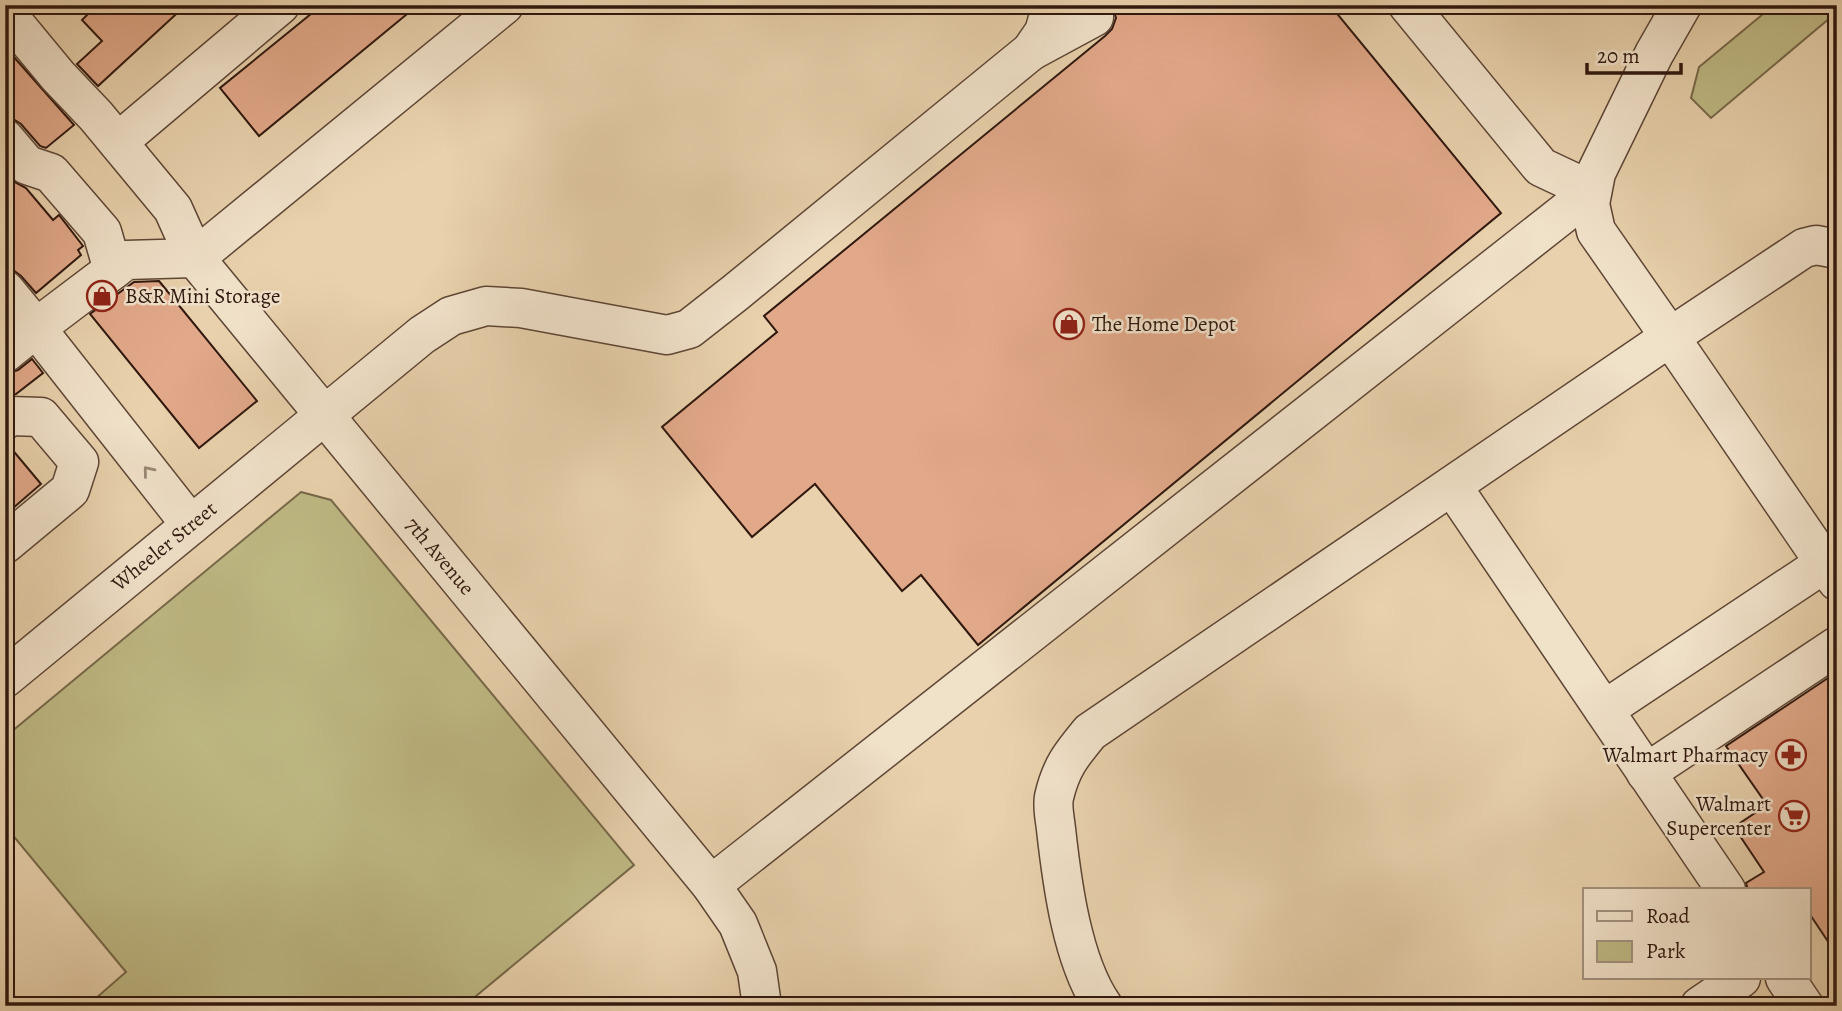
<svg xmlns="http://www.w3.org/2000/svg" width="1842" height="1011" font-family="Alegreya,serif">
	<rect width="100%" height="100%" fill="#e8d1ac"/>
	<filter id="stains"><feTurbulence type="fractalNoise" baseFrequency=".00286" numOctaves="4"/><feColorMatrix values="0 0 0 0 .2 0 0 0 0 .09 0 0 0 0 .02 0 0 0 .5 -.17"/></filter>
	<radialGradient id="worn" r=".72"><stop offset=".6" stop-color="#630" stop-opacity="0"/><stop offset="1" stop-color="#630" stop-opacity=".3"/></radialGradient>
	<g fill="#beb984" stroke="#77684a" stroke-width="2">
		<polygon points="1774,5 1837,5 1837,12 1711,118 1691,98 1699,67"/>
		<polygon points="301,492 331,500 634,865 464,1006 87,1006 126,972 5,826 5,737"/>
	</g>
	<g fill="#e1a889" stroke="#30180f" stroke-width="2">
		<polygon points="97,5 186,5 98,86 77,64 102,41 82,20"/>
		<polygon points="322,5 418,5 259,136 220,88"/>
		<polygon points="1112,5 1330,5 1501,213 978,645 921,575 902,591 815,484 752,537 662,427 777,332 764,316 1105,36 1112,29 1116,18"/>
		<polygon points="5,47 74,125 46,148 40,146 21,124 13,119 5,118"/>
		<polygon points="5,173 11,180 26,188 53,220 59,215 83,246 78,250 81,255 36,293 21,276 13,270 5,269"/>
		<polygon points="159,281 257,401 199,448 90,314 134,282"/>
		<polygon points="32,359 43,373 16,394 5,396 5,374 18,370"/>
		<polygon points="5,441 41,484 5,515"/>
		<polygon points="1837,672 1837,955 1809,913 1809,890 1748,890 1746,883 1764,872 1734,827 1767,805 1726,746"/>
	</g>
	<g fill="none" stroke-linecap="round" stroke-linejoin="round">
		<g stroke="#5e4636" stroke-width="41">
			<g id="minor">
				<polyline points="5,12 58,76 96,116 173,209 195,258 711,885 738,924 757,971 762,1006"/>
				<polyline points="1031,51 1094,17"/>
				<polyline points="5,139 27,165 51,173 102,232 113,270"/>
				<polyline points="118,142 280,5"/>
				<polyline points="1837,249 1816,245 1804,248 1670,337 1837,581"/>
				<polyline points="5,290 36,328 5,353"/>
				<polyline points="5,420 10,416 41,417 79,462 70,490 5,544"/>
				<polyline points="1452,486 1726,890"/>
				<polyline points="191,525 36,328 126,260 195,258 504,5"/>
				<polyline points="5,678 422,335 451,316 486,306 521,308 667,335 689,329 735,293 1031,51 1044,32 1052,5"/>
				<polyline points="1604,710 1837,555"/>
				<polyline points="1646,773 1837,646"/>
				<polyline points="711,885 1592,191 1541,167 1408,5"/>
				<polyline points="1785,978 1804,1006"/>
				<path d="M 1103,1006 C 1072,961 1062,883 1056,829 C 1055,819 1052,807 1054,797 C 1061,767 1071,755 1090,732 L 1670,337 L 1596,231 L 1590,204 L 1596,173 L 1654,54 L 1682,5"/>
				<polyline points="1700,1006 1741,978"/>
			</g>
		</g>
		<use href="#minor" stroke="#f0e1c9" stroke-width="38"/>
	</g>
	<defs><path id="oneway-chevron" d="M-2-3.5L2.5 0L-2 3.5" fill="none" stroke-width="1.6" stroke-linecap="round" stroke-linejoin="round" transform="scale(1.75)"/></defs>
	<use stroke="#9a8775" href="#oneway-chevron" transform="translate(148 471) rotate(-129)"/>
	<defs>
		<g id="shop-ring" transform="scale(1.575)"><circle r="9.5" fill="#f0e1c9" stroke="#8f2418" stroke-width="1.5"/><path d="M-5-2.5h2.3a2.7 3.5 0 0 1 5.4 0H5L5.5 6h-11ZM-1.5-2.5h3a1.5 2.3 0 0 0-3 0Z" fill="#8f2418"/></g>
		<g id="pharmacy-ring" transform="scale(1.575)"><circle r="9.5" fill="#f0e1c9" stroke="#8f2418" stroke-width="1.5"/><path d="M-2-6h4v4h4v4h-4v4h-4v-4h-4v-4h4Z" fill="#8f2418"/></g>
		<g id="supermarket-ring" transform="scale(1.575)"><circle r="9.5" fill="#f0e1c9" stroke="#8f2418" stroke-width="1.5"/><path d="M-6-5.5h2.5l.6 2H6L4.5 2H-2.5L-4.4-4H-6ZM-1.5 3.2a1.3 1.3 0 1 0 .1 0ZM3 3.2a1.3 1.3 0 1 0 .1 0Z" fill="#8f2418"/></g>
	</defs>
	<g fill-rule="evenodd">
		<use href="#shop-ring" x="102" y="296"/>
		<use href="#shop-ring" x="1069" y="324"/>
		<use href="#pharmacy-ring" x="1791" y="755"/>
		<use href="#supermarket-ring" x="1794" y="816"/>
	</g>
	<g text-anchor="middle" stroke-width="5" stroke-linejoin="round" paint-order="stroke">
		<g font-size="21" fill="#30180f" stroke="#f0e1c9" text-anchor="start">
			<text x="125" y="303">B&amp;R Mini Storage</text>
			<text x="1092" y="331">The Home Depot</text>
			<text x="1768" y="762" text-anchor="end">Walmart Pharmacy</text>
			<text x="1771" y="811" text-anchor="end">Walmart<tspan x="1771" dy="24">Supercenter</tspan></text>
		</g>
		<g font-size="21" fill="#30180f" stroke="#f0e1c9">
			<text transform="translate(164 546) rotate(-39)" y="7">Wheeler Street</text>
			<text transform="translate(440 556) rotate(50)" y="7">7th Avenue</text>
		</g>
	</g>
	<rect width="1842" height="1011" fill="none" stroke="#e8d1ac" stroke-width="28"/>
	<rect x="7" y="7" width="1828" height="997" fill="none" stroke="#30180f" stroke-width="3.5"/>
	<rect x="14" y="14" width="1814" height="983" fill="none" stroke="#30180f" stroke-width="2"/>
	<rect x="1583" y="888" width="228" height="91" fill="#f0e1c9" stroke="#a3917f" stroke-width="2"/>
	<rect x="1597" y="911" width="35" height="10" fill="#f0e1c9" stroke="#a3917f" stroke-width="2"/>
	<text x="1646" y="923" font-size="21" fill="#30180f">Road</text>
	<rect x="1597" y="941" width="35" height="21" fill="#beb984" stroke="#a3917f" stroke-width="2"/>
	<text x="1646" y="958" font-size="21" fill="#30180f">Park</text>
	<path d="M1587 63v10h94v-10" fill="none" stroke="#30180f" stroke-width="3.5"/>
	<text x="1597" y="63" font-size="21" fill="#30180f" stroke="#f0e1c9" stroke-width="5" paint-order="stroke">20 m</text>
	<rect width="100%" height="100%" filter="url(#stains)"/>
	<rect width="100%" height="100%" fill="url(#worn)"/>
</svg>
